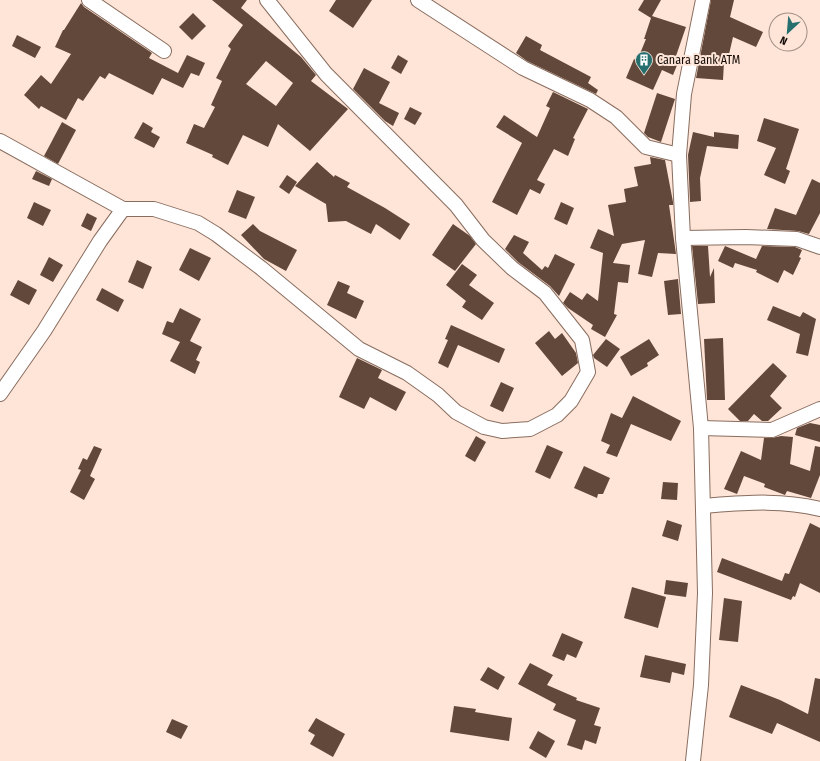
<svg xmlns="http://www.w3.org/2000/svg" width="820" height="761" font-family="'Fira Sans Condensed',sans-serif">
	<rect width="100%" height="100%" fill="#fee5d8"/>
	<g fill="#61483a" fill-rule="evenodd">
		<path d="M 212,0 L 247,0 L 241,8 L 301,57 L 316,75 L 311,81 L 348,109 L 310,151 L 278,124 L 268,147 L 243,135 L 228,165 L 212,157 L 213,155 L 186,143 L 194,124 L 204,128 L 215,107 L 211,105 L 222,81 L 216,78 L 231,49 L 228,46 L 243,25 ZM 266,61 L 293,83 L 276,106 L 246,84 Z"/>
		<polygon points="336,0 372,0 353,28 329,11"/>
		<polygon points="644,0 661,0 652,16 686,27 676,56 680,58 673,75 662,70 653,90 626,78 634,59 637,61 646,39 644,39 651,18 638,10"/>
		<polygon points="711,0 734,0 730,17 763,32 756,47 733,37 727,63 724,62 723,80 696,78"/>
		<polygon points="81,3 84,7 152,53 149,58 178,73 187,55 205,63 199,76 191,73 183,88 162,78 153,95 109,73 105,79 100,76 83,101 78,98 66,120 41,106 39,109 24,95 41,75 51,84 71,54 55,47 63,30 64,30"/>
		<polygon points="193,13 206,26 192,40 179,27"/>
		<polygon points="17,35 41,47 35,58 12,46"/>
		<polygon points="526,36 542,45 540,50 591,77 588,83 598,90 596,94 527,61 516,53"/>
		<polygon points="398,55 408,61 401,74 391,68"/>
		<polygon points="364,68 390,82 379,103 399,113 393,126 385,121 353,89"/>
		<polygon points="553,92 588,109 573,138 575,139 568,156 554,149 537,180 545,184 540,194 530,189 517,215 492,202 522,143 496,127 504,115 537,137 550,108 546,106"/>
		<polygon points="657,93 675,99 661,142 648,137 644,133"/>
		<polygon points="410,107 422,113 415,125 404,119"/>
		<polygon points="764,118 799,129 786,169 790,171 785,184 764,175 776,148 757,141"/>
		<polygon points="62,122 76,130 58,164 44,156"/>
		<polygon points="143,122 153,128 151,132 160,137 154,148 134,138"/>
		<polygon points="693,132 714,137 714,132 739,135 738,149 707,146 700,178 701,201 690,202 688,155"/>
		<polygon points="650,157 665,160 673,202 673,205 669,205 676,254 658,253 652,277 638,274 645,240 622,244 613,263 630,265 628,283 618,282 614,314 617,315 605,337 591,329 593,325 568,308 563,303 570,292 582,300 587,293 598,301 603,253 590,248 598,229 614,236 608,205 626,202 624,189 638,186 634,167 651,164"/>
		<polygon points="317,162 334,177 335,175 350,183 347,187 385,208 410,224 400,240 376,224 371,234 346,221 328,222 326,204 295,186"/>
		<polygon points="36,171 52,179 49,186 32,179"/>
		<polygon points="287,175 297,182 289,194 279,187"/>
		<polygon points="812,179 820,183 820,213 809,234 798,231 767,229 775,208 796,215"/>
		<polygon points="237,190 255,197 246,219 228,212"/>
		<polygon points="34,202 51,210 43,226 27,218"/>
		<polygon points="561,202 574,208 567,225 554,219"/>
		<polygon points="87,213 97,218 91,231 81,226"/>
		<polygon points="253,224 260,231 297,250 286,271 264,259 241,235"/>
		<polygon points="453,224 470,236 476,244 455,271 432,255"/>
		<polygon points="514,235 529,242 523,253 542,270 545,266 548,268 555,254 575,264 559,296 550,286 518,262 505,249"/>
		<polygon points="692,246 708,246 710,277 714,268 715,303 698,304"/>
		<polygon points="725,246 756,259 762,246 795,247 802,250 799,257 801,258 793,275 784,270 778,283 756,272 757,270 735,263 733,268 718,261"/>
		<polygon points="190,248 211,258 199,281 179,270"/>
		<polygon points="49,257 63,265 53,282 40,275"/>
		<polygon points="137,260 152,267 143,289 128,282"/>
		<polygon points="462,264 477,275 469,285 494,303 482,320 462,307 466,301 446,285"/>
		<polygon points="678,279 681,314 668,315 664,281"/>
		<polygon points="18,280 37,290 29,305 10,295"/>
		<polygon points="338,281 350,286 347,293 364,301 356,319 327,305"/>
		<polygon points="102,288 124,300 118,312 96,300"/>
		<polygon points="773,306 800,317 803,312 816,319 808,356 796,353 800,334 767,320"/>
		<polygon points="180,308 201,319 190,341 202,347 196,360 200,362 195,374 170,361 180,342 162,334 167,321 173,323"/>
		<polygon points="451,325 505,349 499,363 458,345 448,368 438,363 448,340 445,339"/>
		<polygon points="549,331 555,339 562,333 576,353 578,363 562,376 535,343"/>
		<polygon points="723,338 725,400 707,400 704,339"/>
		<polygon points="606,339 620,349 607,367 594,358 593,355"/>
		<polygon points="649,339 659,355 647,363 648,366 631,376 620,357"/>
		<polygon points="357,358 382,370 378,378 406,392 396,411 370,397 364,409 339,397"/>
		<polygon points="773,363 787,376 770,396 782,408 768,421 762,421 754,414 748,421 740,421 728,409"/>
		<polygon points="501,382 514,388 503,412 490,406"/>
		<polygon points="633,396 681,421 671,441 631,424 617,457 606,453 610,445 601,441 611,413 622,418"/>
		<polygon points="810,423 820,425 820,442 795,435 797,428"/>
		<polygon points="476,436 486,442 475,462 465,456"/>
		<polygon points="781,436 793,437 790,464 810,471 815,446 820,447 820,475 811,498 787,491 785,495 764,487 765,484 744,476 737,494 724,489 741,451 761,460 764,438 772,438"/>
		<polygon points="547,445 563,452 550,479 535,472"/>
		<polygon points="94,446 102,449 90,476 95,479 84,500 70,492 81,470 78,469 83,458 87,460"/>
		<polygon points="584,466 610,478 603,494 598,494 597,498 574,488"/>
		<polygon points="663,482 678,483 677,500 661,499"/>
		<polygon points="667,520 682,525 678,541 662,536"/>
		<polygon points="810,523 820,528 820,593 800,583 795,597 793,596 791,600 717,572 722,558 782,581 785,573 789,574"/>
		<polygon points="666,580 688,583 686,597 664,594"/>
		<polygon points="632,587 666,597 658,628 624,618"/>
		<polygon points="724,598 742,601 738,642 719,640"/>
		<polygon points="562,633 583,642 576,658 567,654 564,661 552,656"/>
		<polygon points="645,655 686,664 684,675 672,672 670,683 640,677"/>
		<polygon points="530,663 553,675 547,685 577,698 576,700 600,708 594,725 601,727 596,744 585,740 582,750 567,745 576,720 553,710 556,704 518,684"/>
		<polygon points="488,667 505,677 498,690 480,680"/>
		<polygon points="815,678 820,679 820,742 777,723 772,734 729,717 741,685 780,700 808,714"/>
		<polygon points="454,706 476,709 475,712 512,718 509,741 450,732"/>
		<polygon points="316,718 345,734 333,757 310,744 315,735 308,731"/>
		<polygon points="172,719 188,726 181,739 166,732"/>
		<polygon points="538,731 555,741 546,758 529,748"/>
	</g>
	<g fill="none" stroke-linecap="round" stroke-linejoin="round">
		<g stroke="#896d5f" stroke-width="16">
			<g id="minor">
				<polyline points="89,0 164,51"/>
				<polyline points="418,0 523,68 590,100 616,117 646,147 679,155"/>
				<polyline points="0,141 123,209"/>
				<polyline points="683,238 746,237 797,239 820,247"/>
				<polyline points="0,394 44,331 100,241 123,209 154,209 198,223 216,234 261,268 359,349 407,373 438,395 456,412 484,427 502,431 530,429 557,415 571,401 588,372 582,340 545,293 512,268 483,240 456,205 326,74 267,0"/>
				<polyline points="701,428 772,430 820,409"/>
				<path d="M 703,506 C 743,503 781,499 820,509"/>
				<polyline points="693,761 701,685 705,593 701,428 683,238 679,155 684,94 703,0"/>
			</g>
		</g>
		<use href="#minor" stroke="#fff" stroke-width="14"/>
	</g>
	<defs>
		<g id="building-pin" transform="scale(0.9)"><path d="M0 17L-7.5 6A9.5 9.5 0 1 1 7.5 6Z" fill="#25706e" stroke="#fee5d8"/><path d="M-4-6H4V6H1V3H-1V6H-4ZM-2.5-4.3h1.7v1.8h-1.7ZM.8-4.3h1.7v1.8H.8ZM-2.5-1h1.7V.8h-1.7ZM.8-1h1.7V.8H.8Z" fill="#fff"/></g>
	</defs>
	<g fill-rule="evenodd">
		<use href="#building-pin" x="644" y="60"/>
	</g>
	<g text-anchor="middle" stroke-width="4" stroke-linejoin="round" paint-order="stroke">
		<g font-size="12" fill="#140b06" stroke="#fee5d8" text-anchor="start">
			<text x="657" y="64">Canara Bank ATM</text>
		</g>
	</g>
	<g transform="translate(788 32) rotate(206)"><circle r="19" fill="#fee5d8" stroke="#a08e84"/>
	<path d="M0-3L7 15L0 10L-7 15Z" fill="#25706e"/>
	<text y="-6" font-size="11" font-weight="bold" text-anchor="middle" fill="#140b06">N</text>
	</g>
</svg>
